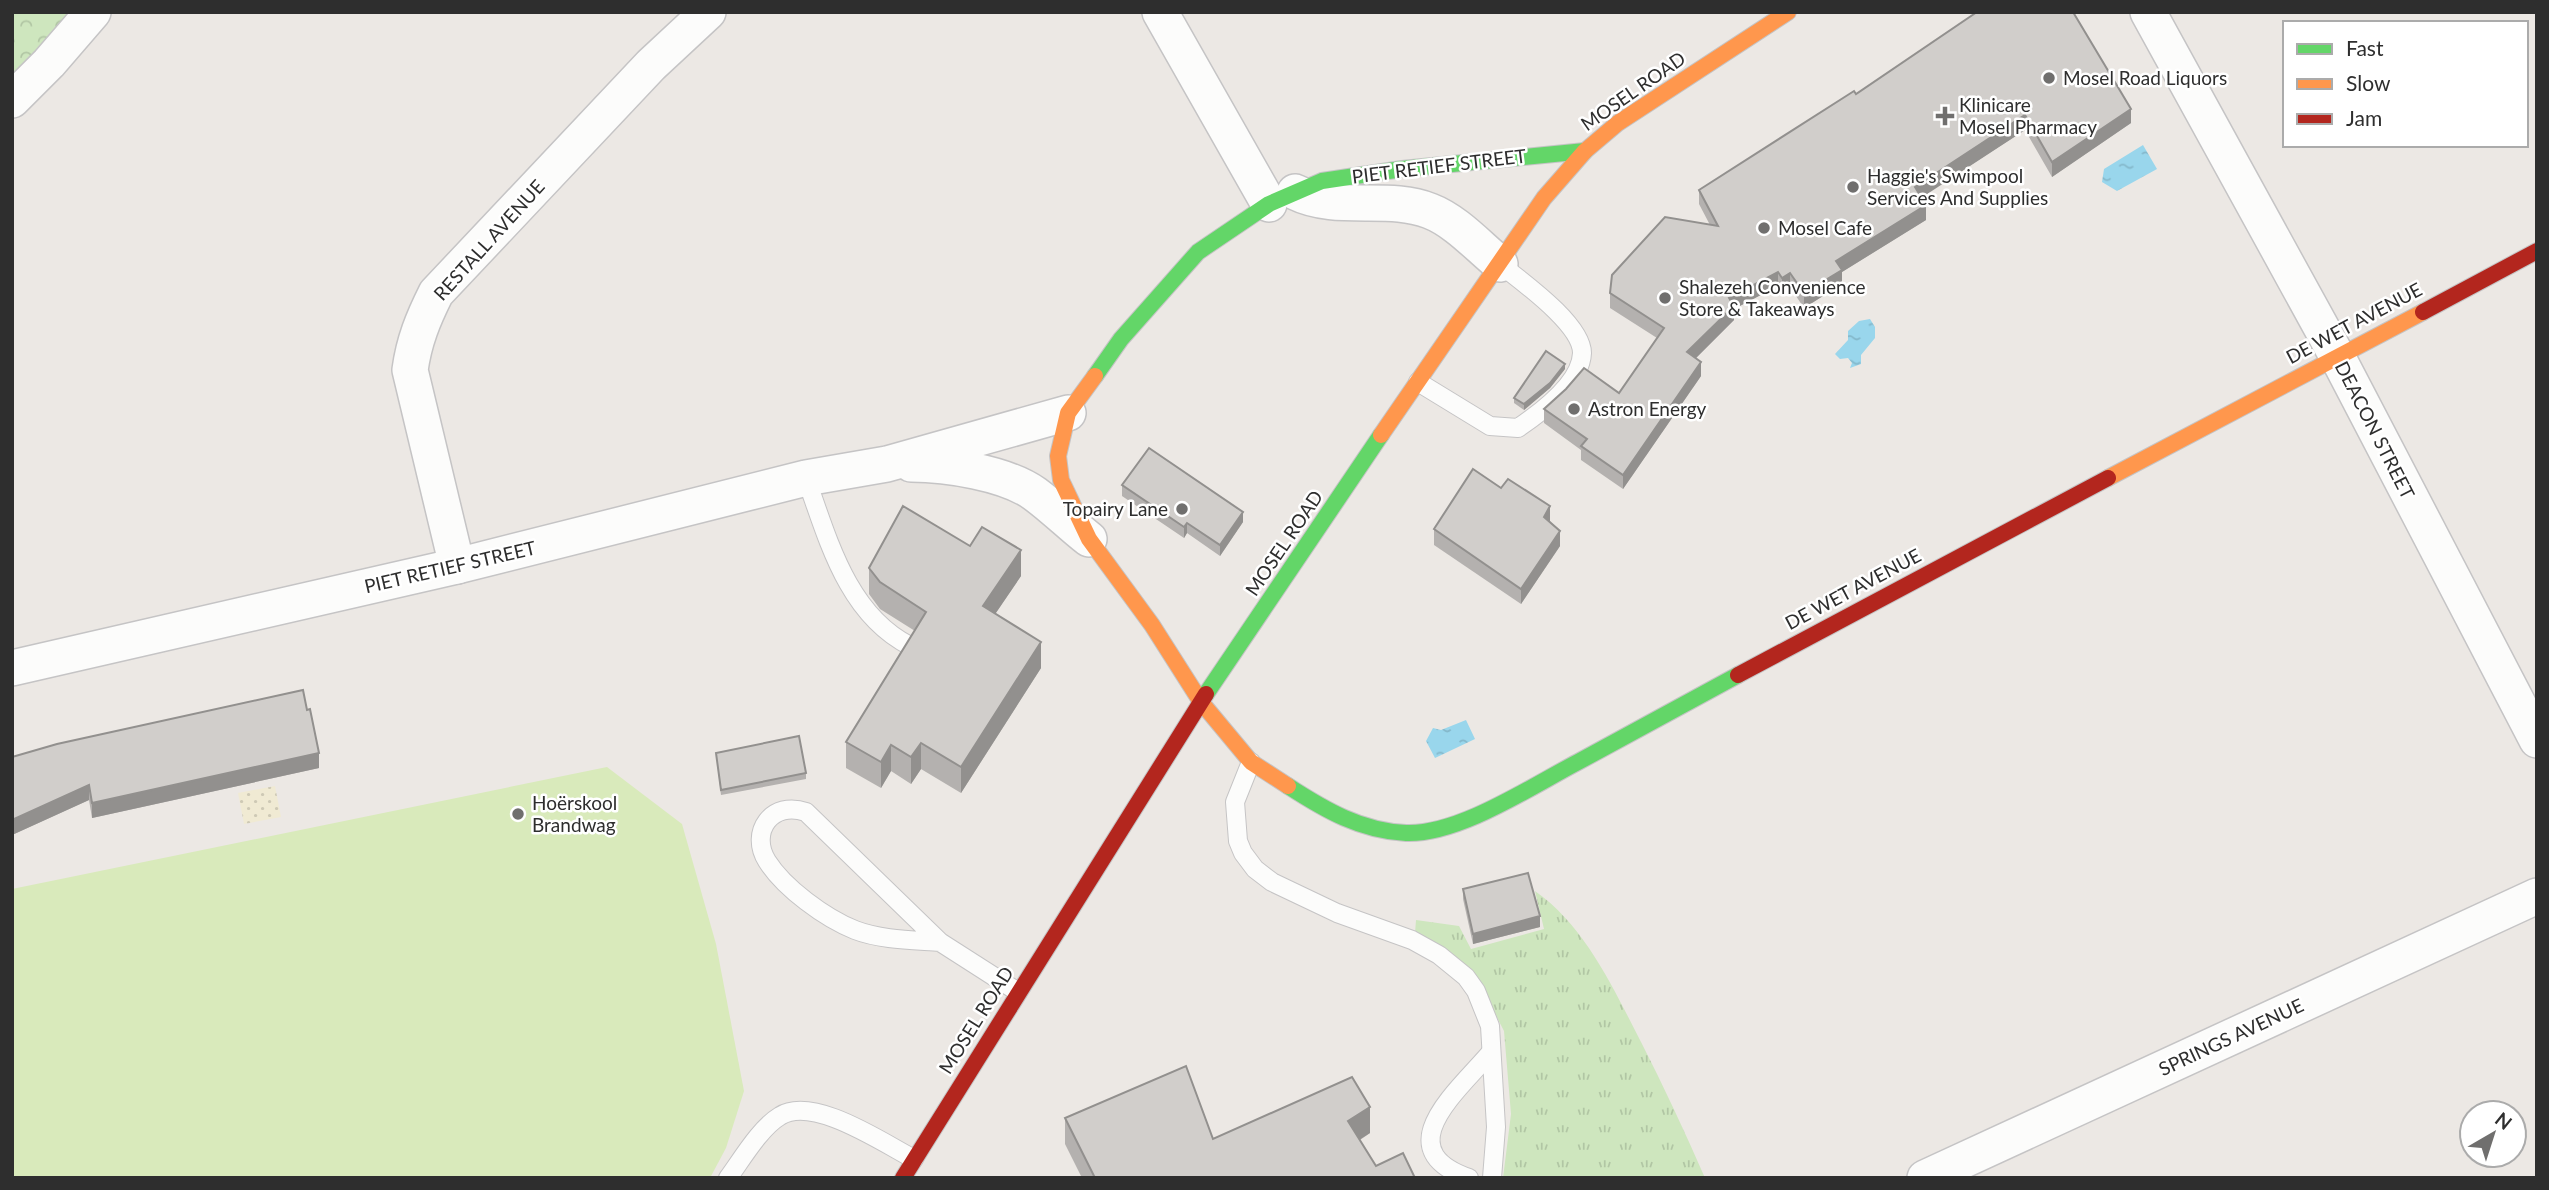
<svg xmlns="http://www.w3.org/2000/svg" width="2549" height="1190" font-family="Lato,sans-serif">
	<defs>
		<pattern id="grass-tufts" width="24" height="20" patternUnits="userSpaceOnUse" patternTransform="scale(1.75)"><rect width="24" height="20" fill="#cee6be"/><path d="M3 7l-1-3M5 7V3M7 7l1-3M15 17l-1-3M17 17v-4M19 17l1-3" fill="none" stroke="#b1c6a4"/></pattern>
		<pattern id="sand-dots" width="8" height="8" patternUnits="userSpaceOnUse" patternTransform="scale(1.75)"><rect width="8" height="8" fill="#f0ead3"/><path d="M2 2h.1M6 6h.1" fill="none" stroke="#cec9b5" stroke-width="1.8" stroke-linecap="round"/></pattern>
		<pattern id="park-crowns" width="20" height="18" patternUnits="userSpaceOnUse" patternTransform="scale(1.75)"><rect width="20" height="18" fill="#cee6be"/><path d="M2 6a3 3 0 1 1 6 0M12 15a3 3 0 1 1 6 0" fill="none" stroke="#b1c6a4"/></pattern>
		<pattern id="water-ripples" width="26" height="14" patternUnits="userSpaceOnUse" patternTransform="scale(1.75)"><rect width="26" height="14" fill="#99d6ec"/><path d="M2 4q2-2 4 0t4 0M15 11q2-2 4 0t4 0" fill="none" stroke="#84b8cb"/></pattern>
	</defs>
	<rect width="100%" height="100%" fill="#ece8e4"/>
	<path fill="url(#grass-tufts)" d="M 1535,891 C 1586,927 1613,988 1641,1042 C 1664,1087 1685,1132 1705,1178 L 1503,1178 L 1511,1114 L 1504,1031 L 1475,975 L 1415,933 L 1416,920 L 1459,926 L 1471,949 L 1544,929 Z"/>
	<polygon fill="url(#sand-dots)" points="275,786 281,817 244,824 238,793"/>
	<polygon fill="url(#park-crowns)" points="12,12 109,12 12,101"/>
	<polygon fill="#d9eabb" points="607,767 682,824 716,944 744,1091 726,1148 710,1178 12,1178 12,889"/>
	<g fill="url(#water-ripples)">
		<polygon points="2143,145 2157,169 2117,191 2102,182 2104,169"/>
		<polygon points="1870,319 1875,327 1875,338 1861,355 1861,364 1850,368 1852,363 1848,358 1840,359 1835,354 1848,340 1848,331 1859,321"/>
		<polygon points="1466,720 1475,739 1435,758 1426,741 1433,728 1441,730"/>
	</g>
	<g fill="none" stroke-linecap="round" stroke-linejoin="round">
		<g stroke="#c5c4c5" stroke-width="20">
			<g id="lane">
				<path d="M 1418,382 L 1490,426 L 1518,428 C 1540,413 1581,383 1582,353 C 1582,324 1521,281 1500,264"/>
				<path d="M 806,478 C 828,539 847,614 910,646"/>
				<polyline points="1251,762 1235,802 1238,841 1243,853 1255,869 1272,882 1337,913 1412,940 1439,955 1466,977 1476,991 1490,1026 1496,1127 1492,1178"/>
				<path d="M 940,942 C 913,940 881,940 855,930 C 825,918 784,888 767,861 C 749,832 772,800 806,812 L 940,942 L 1018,992"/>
				<path d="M 728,1178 C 742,1159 760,1128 780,1116 C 813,1095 883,1143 914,1159"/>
				<path d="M 1469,1178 C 1386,1149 1458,1091 1491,1052"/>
			</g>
		</g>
		<g stroke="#c5c4c5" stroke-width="38">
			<g id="street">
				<polyline points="1160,12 1269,204"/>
				<polyline points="2148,12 2337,356 2537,740"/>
				<polyline points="12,100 49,63 93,12"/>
				<path d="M 1295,192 C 1338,213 1388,194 1430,211 C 1456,221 1478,246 1500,264"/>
				<path d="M 911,464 C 946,464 1006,473 1035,494 C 1054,508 1071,525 1089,539"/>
				<path d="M 457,566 L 410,370 C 414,341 423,319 436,293 L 651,65 L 708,12"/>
				<polyline points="12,668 457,566 806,478 887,464 1068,413"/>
				<polyline points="1925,1178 2537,896"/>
			</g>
		</g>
		<g stroke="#c5c4c5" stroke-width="18">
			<g id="fast">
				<polyline points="1095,376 1121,339 1198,252 1269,204 1322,181 1402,169 1585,151"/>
				<polyline points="1206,694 1381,435"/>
				<path d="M 1288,786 C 1325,810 1361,831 1406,833 C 1459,835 1532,786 1578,762 C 1631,733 1685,704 1738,675"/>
			</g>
		</g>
		<g stroke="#c5c4c5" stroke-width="18">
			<g id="slow">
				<polyline points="1095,376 1068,413 1058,456 1061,480 1089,539 1152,625 1201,702 1251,762 1288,786"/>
				<polyline points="1381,435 1544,198 1585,151 1618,123 1788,12"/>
				<polyline points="2108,478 2423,312"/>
			</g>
		</g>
		<g stroke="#c5c4c5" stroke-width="18">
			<g id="jam">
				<polyline points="2423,312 2537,251"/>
				<polyline points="1738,675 2108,478"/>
				<polyline points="903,1178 1206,694"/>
			</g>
		</g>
		<use href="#lane" stroke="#fcfcfb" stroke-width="18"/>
		<use href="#street" stroke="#fcfcfb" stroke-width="35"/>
		<use href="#fast" stroke="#63d668" stroke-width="16"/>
		<use href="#slow" stroke="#ff974d" stroke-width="16"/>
		<use href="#jam" stroke="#b3261e" stroke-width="16"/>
	</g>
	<g fill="#b4b1af">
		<polygon points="1856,94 2131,123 2052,177 2025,130 1921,197 1926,220 1842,272 1842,284 1804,308 1790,287 1782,292 1778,286 1734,309 1734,320 1696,358 1701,376 1623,489 1581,460 1581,450 1544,423 1544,409 1619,393 1657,338 1610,308 1610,293 1710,225 1699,204 1699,190"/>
		<polygon points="1565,369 1550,388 1524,410 1514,403 1514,398"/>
		<polygon points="1122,485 1243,522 1220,556 1187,533 1184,538 1122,496"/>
		<polygon points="1550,521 1560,546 1521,604 1434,545 1434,529"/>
		<polygon points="869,568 1021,576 995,614 1041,668 961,793 921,769 911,784 891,771 881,788 846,768 846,742 915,631 880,609 869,594"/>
		<polygon points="307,710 319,768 92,818 89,800 12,835 12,757"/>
		<polygon points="716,753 806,773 806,779 721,795"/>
		<polygon points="1463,889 1540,927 1473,944 1463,899"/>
		<polygon points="1065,1118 1213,1139 1370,1133 1360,1140 1376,1166 1415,1178 1082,1178 1065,1144"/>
	</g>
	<g fill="#92908e">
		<polygon points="2131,109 2131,123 2052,177 2052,162"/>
		<polygon points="2025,115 2025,130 1915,202 1915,187"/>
		<polygon points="1926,205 1926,220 1842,272 1842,284 1804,308 1804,293 1836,261"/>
		<polygon points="1778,272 1778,286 1734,309 1734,320 1687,367 1687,352 1729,298"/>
		<polygon points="1790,273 1790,287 1782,292 1782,278"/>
		<polygon points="1701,362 1701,376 1623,489 1623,475"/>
		<polygon points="1565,364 1565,369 1550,388 1524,410 1524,404"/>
		<polygon points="1550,506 1550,521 1544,532 1544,517"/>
		<polygon points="1243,512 1243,522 1220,556 1220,545"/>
		<polygon points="1187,523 1187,533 1184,538 1184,527"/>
		<polygon points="1560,531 1560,546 1521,604 1521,589"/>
		<polygon points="1021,550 1021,576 983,632 983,606"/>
		<polygon points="1041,642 1041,668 961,793 961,767"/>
		<polygon points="921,743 921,769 911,784 911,757"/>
		<polygon points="891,745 891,771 881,788 881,762"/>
		<polygon points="319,753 319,768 92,818 92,803"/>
		<polygon points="89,785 89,800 12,835 12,820"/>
		<polygon points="1540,916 1540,927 1473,944 1473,934"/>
		<polygon points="1370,1107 1370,1133 1348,1147 1348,1121"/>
	</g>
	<g fill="#d1cecb" stroke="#92908e" stroke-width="2">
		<polygon points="1977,12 2073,12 2131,109 2052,162 2025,115 1915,187 1926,205 1836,261 1842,270 1804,293 1790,273 1782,278 1778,272 1729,298 1734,306 1687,352 1701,362 1623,475 1581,446 1587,439 1544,409 1566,389 1584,368 1619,393 1664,328 1610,293 1612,275 1665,217 1718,226 1699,190 1854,91 1856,94"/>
		<polygon points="1546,351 1565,364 1550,383 1524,404 1514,398"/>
		<polygon points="1149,448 1243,512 1220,545 1187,523 1184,527 1122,485"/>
		<polygon points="1473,469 1501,488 1508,479 1550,506 1544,517 1560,531 1521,589 1434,529"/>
		<polygon points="903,506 970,546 982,527 1021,550 983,606 1041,642 961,767 921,743 911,757 891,745 881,762 846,742 926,612 880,582 869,568"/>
		<polygon points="303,690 307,710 310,709 319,753 92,803 89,785 12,820 12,757 57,744"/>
		<polygon points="799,736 806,773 721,790 716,753"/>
		<polygon points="1528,873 1540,916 1473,934 1463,889"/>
		<polygon points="1186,1066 1213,1139 1352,1077 1370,1107 1348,1121 1376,1166 1403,1153 1415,1178 1095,1178 1065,1118"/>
	</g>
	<g fill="#706f6e" stroke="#fff" stroke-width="2.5">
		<circle cx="2049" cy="78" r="7"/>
		<path d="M1941.5 105.5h7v7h7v7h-7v7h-7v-7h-7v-7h7z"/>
		<circle cx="1853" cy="187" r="7"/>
		<circle cx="1764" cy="228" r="7"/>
		<circle cx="1665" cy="298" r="7"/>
		<circle cx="1574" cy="409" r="7"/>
		<circle cx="1182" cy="509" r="7"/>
		<circle cx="518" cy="814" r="7"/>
	</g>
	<g text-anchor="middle" stroke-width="5" stroke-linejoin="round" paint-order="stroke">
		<g font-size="19" fill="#2e2e2e" stroke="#fff" text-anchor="start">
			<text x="2063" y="85">Mosel Road Liquors</text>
			<text x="1959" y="112">Klinicare<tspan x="1959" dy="22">Mosel Pharmacy</tspan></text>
			<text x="1867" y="183">Haggie's Swimpool<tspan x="1867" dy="22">Services And Supplies</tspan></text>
			<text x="1778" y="235">Mosel Cafe</text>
			<text x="1679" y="294">Shalezeh Convenience<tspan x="1679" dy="22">Store &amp; Takeaways</tspan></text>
			<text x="1588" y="416">Astron Energy</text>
			<text x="1168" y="516" text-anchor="end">Topairy Lane</text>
			<text x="532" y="810">Hoërskool<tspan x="532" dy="22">Brandwag</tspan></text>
		</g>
		<g font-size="19" fill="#2e2e2e" stroke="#fff">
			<text transform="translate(1633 91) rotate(-35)" y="7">MOSEL ROAD</text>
			<text transform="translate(1439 166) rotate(-7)" y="7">PIET RETIEF STREET</text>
			<text transform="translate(489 240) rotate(-48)" y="7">RESTALL AVENUE</text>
			<text transform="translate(2354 323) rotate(-28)" y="7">DE WET AVENUE</text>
			<text transform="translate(2375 430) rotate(63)" y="7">DEACON STREET</text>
			<text transform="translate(1284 543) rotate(-56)" y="7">MOSEL ROAD</text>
			<text transform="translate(450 567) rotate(-13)" y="7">PIET RETIEF STREET</text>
			<text transform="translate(1853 589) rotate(-28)" y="7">DE WET AVENUE</text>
			<text transform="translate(976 1020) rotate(-58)" y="7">MOSEL ROAD</text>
			<text transform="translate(2231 1037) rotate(-25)" y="7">SPRINGS AVENUE</text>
		</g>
	</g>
	<rect width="2549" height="1190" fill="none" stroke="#2e2e2e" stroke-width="28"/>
	<rect x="2283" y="21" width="245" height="126" fill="#ffffff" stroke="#ababab" stroke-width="2"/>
	<rect x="2297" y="44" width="35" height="10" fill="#63d668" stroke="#ababab" stroke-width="2"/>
	<text x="2346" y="56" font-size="21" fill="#2e2e2e">Fast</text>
	<rect x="2297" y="79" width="35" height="10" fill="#ff974d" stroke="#ababab" stroke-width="2"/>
	<text x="2346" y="91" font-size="21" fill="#2e2e2e">Slow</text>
	<rect x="2297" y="114" width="35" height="10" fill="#b3261e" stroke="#ababab" stroke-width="2"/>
	<text x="2346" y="126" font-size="21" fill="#2e2e2e">Jam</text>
	<g transform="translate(2493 1134) rotate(39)"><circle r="33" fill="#ffffff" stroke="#ababab" stroke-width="2"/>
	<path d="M0-5L12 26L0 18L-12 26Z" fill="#706f6e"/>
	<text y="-10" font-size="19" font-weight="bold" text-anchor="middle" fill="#2e2e2e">N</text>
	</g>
</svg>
